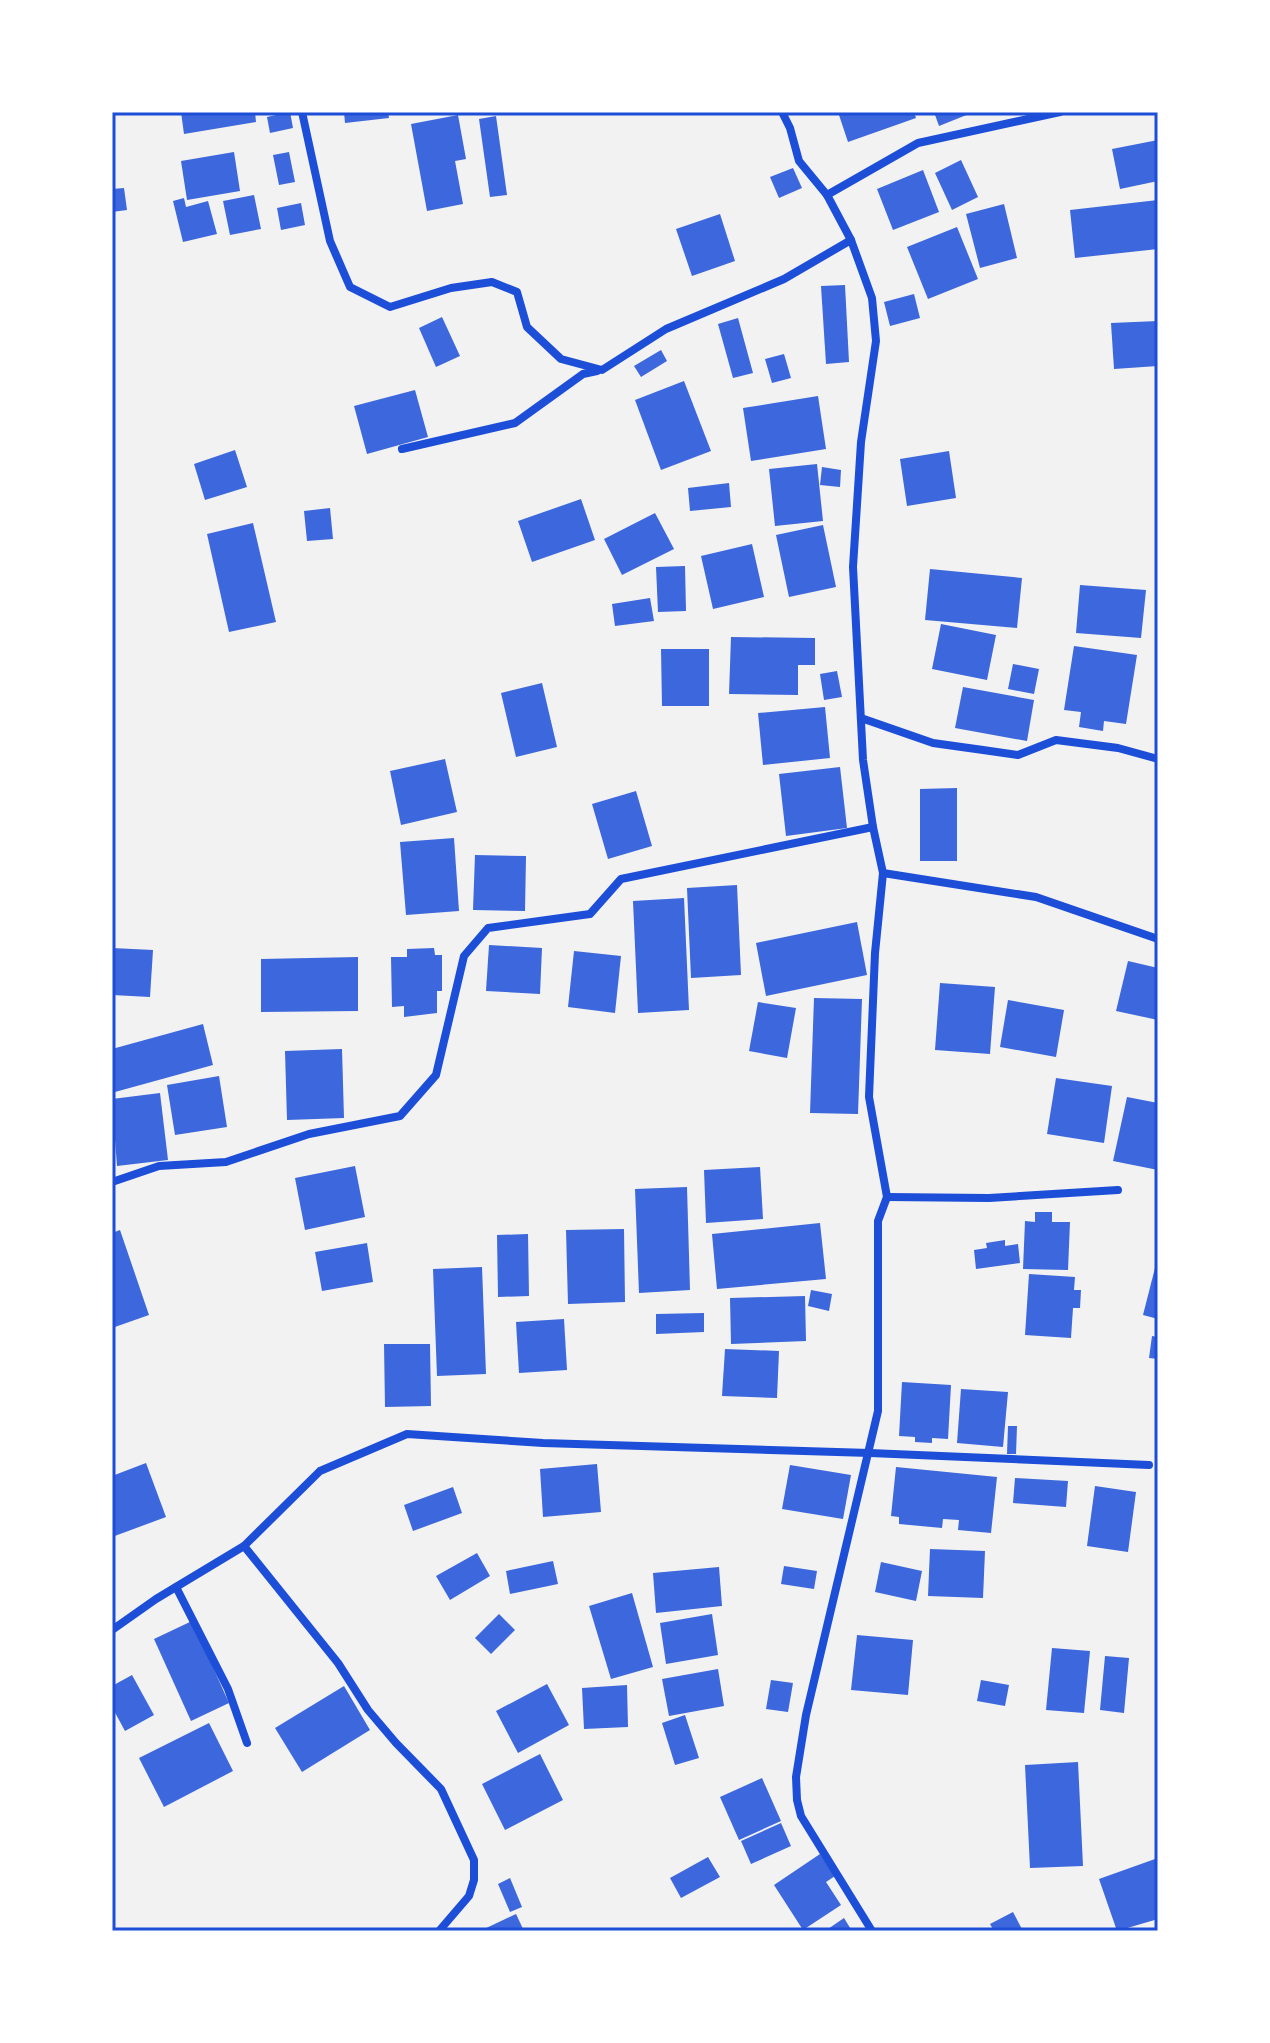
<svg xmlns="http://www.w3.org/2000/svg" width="1270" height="2043" font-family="'Noto Sans',sans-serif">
	<rect width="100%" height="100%" fill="#f2f2f2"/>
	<g fill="#3d67dc">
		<polygon points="181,112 255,112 256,122 184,134"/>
		<polygon points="290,112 293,128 270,133 267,117"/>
		<polygon points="344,112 388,112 389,118 345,123"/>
		<polygon points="838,112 914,112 916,118 848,142"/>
		<polygon points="934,112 974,112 939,126"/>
		<polygon points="458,115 466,159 455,161 463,204 427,211 411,124"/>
		<polygon points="496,116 507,195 490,197 479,119"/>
		<polygon points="1158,140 1158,181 1120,189 1112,149"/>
		<polygon points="234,152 240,191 187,200 181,161"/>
		<polygon points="289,152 295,182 279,185 273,155"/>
		<polygon points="961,160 978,197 952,210 935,173"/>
		<polygon points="793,168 802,188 779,198 770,177"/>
		<polygon points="923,170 939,212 893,230 877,189"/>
		<polygon points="124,188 127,210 112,212 112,189"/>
		<polygon points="254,195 261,229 230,235 223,201"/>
		<polygon points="184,198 186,207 208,201 217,234 183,242 173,201"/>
		<polygon points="1158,200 1158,249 1075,258 1070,210"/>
		<polygon points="301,203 305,225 281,230 277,208"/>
		<polygon points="1004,204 1017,258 980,268 966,214"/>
		<polygon points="720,214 735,261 692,276 676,229"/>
		<polygon points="957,227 978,279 928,299 907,247"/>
		<polygon points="845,285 849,362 826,364 821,286"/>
		<polygon points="914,294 920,318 890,326 884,302"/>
		<polygon points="442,317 460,356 436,367 419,328"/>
		<polygon points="738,318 753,373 733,378 718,324"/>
		<polygon points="1158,321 1158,366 1114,369 1111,323"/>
		<polygon points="661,350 667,361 641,377 634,366"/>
		<polygon points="784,354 791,378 772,383 765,359"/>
		<polygon points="684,381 711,451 661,470 635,400"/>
		<polygon points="415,390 428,437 367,454 354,406"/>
		<polygon points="818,396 826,449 751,461 743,408"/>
		<polygon points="235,450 247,487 205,500 194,464"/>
		<polygon points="949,451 956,498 907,506 900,459"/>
		<polygon points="817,464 823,521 775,526 769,469"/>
		<polygon points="822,467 841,470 840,487 820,485"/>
		<polygon points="729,483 731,507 690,511 688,488"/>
		<polygon points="581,499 595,540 532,562 518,521"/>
		<polygon points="330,508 333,539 307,541 304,511"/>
		<polygon points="655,513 674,549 622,575 604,539"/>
		<polygon points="253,523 276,622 229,632 207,534"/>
		<polygon points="823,525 836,587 789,597 776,535"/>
		<polygon points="752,544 764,597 713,609 701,556"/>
		<polygon points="685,566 686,611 658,612 656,567"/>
		<polygon points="930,569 1022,578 1017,628 925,620"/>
		<polygon points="1080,585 1146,590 1141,638 1076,633"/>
		<polygon points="650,598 654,621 615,626 612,604"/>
		<polygon points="941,624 996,635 987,680 932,669"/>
		<polygon points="731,637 815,638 815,665 798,665 798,695 729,694"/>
		<polygon points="1074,646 1137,655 1126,724 1104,721 1103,731 1079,727 1081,712 1064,710"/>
		<polygon points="661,649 709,649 709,706 662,706"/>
		<polygon points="1013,664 1039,669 1034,694 1008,689"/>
		<polygon points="837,671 842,697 824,700 820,674"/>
		<polygon points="542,683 557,747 516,757 501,693"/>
		<polygon points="963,687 1034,700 1027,741 955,728"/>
		<polygon points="825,707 830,758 763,765 758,713"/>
		<polygon points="445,759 457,812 401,825 390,771"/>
		<polygon points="840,767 847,828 786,836 779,774"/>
		<polygon points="957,788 957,861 920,861 920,789"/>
		<polygon points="636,791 652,846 608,859 592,804"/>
		<polygon points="454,838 459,911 406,915 400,842"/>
		<polygon points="475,855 526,856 525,911 473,910"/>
		<polygon points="737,885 741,975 691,978 687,888"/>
		<polygon points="684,898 689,1010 638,1013 633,901"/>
		<polygon points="857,922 867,975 766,996 756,943"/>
		<polygon points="489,945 542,948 540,994 486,991"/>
		<polygon points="112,948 153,950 150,997 112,995"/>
		<polygon points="434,948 435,955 442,955 442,991 437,991 437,1013 404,1017 404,1006 392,1007 391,957 407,957 407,949"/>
		<polygon points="574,951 621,956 615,1013 568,1007"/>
		<polygon points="358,957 358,1011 261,1012 261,959"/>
		<polygon points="1128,961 1158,968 1158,1020 1116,1011"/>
		<polygon points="940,983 995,987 990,1054 935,1050"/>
		<polygon points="814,998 862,999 858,1114 810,1113"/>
		<polygon points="1008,1000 1064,1010 1056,1057 1000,1047"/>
		<polygon points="758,1002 796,1008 787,1058 749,1051"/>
		<polygon points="203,1024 213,1065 115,1092 112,1081 112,1049"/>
		<polygon points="342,1049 344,1118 287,1120 285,1051"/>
		<polygon points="219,1076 227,1127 175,1135 167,1085"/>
		<polygon points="1056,1078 1112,1086 1104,1143 1047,1134"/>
		<polygon points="160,1093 168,1160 117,1166 112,1099"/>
		<polygon points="1127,1097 1158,1103 1158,1170 1113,1161"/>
		<polygon points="355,1166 365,1217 305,1230 295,1178"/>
		<polygon points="760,1167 763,1219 706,1223 704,1170"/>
		<polygon points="687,1187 690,1290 639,1293 635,1189"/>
		<polygon points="1035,1212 1052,1212 1052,1222 1070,1222 1068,1270 1023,1269 1025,1221 1035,1222"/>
		<polygon points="820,1223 826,1279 717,1289 712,1234"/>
		<polygon points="624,1229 625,1302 568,1304 566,1230"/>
		<polygon points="120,1230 149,1315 112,1328 112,1233"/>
		<polygon points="528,1234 529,1296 498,1297 497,1235"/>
		<polygon points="1005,1240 1005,1246 1018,1244 1020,1263 976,1269 974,1250 987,1248 986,1243"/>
		<polygon points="367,1243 373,1282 322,1291 315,1252"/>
		<polygon points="1157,1260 1158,1260 1158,1319 1143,1315"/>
		<polygon points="482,1267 486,1374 437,1376 433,1269"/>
		<polygon points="1029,1274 1075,1277 1074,1290 1081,1290 1080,1308 1073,1308 1071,1338 1025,1335"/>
		<polygon points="811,1290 832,1294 829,1311 808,1306"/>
		<polygon points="805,1296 806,1341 731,1344 730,1298"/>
		<polygon points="704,1313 704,1332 656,1334 656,1314"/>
		<polygon points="564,1319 567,1370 519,1373 516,1322"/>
		<polygon points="1152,1336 1158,1337 1158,1359 1149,1358"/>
		<polygon points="384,1344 430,1344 431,1406 385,1407"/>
		<polygon points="725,1349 779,1351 777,1398 722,1396"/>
		<polygon points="902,1382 951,1385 948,1439 932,1438 932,1443 915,1442 915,1437 899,1436"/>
		<polygon points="961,1389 1008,1392 1003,1447 957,1443"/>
		<polygon points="1008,1426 1017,1426 1016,1454 1007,1454"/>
		<polygon points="146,1463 166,1517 112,1537 112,1476"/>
		<polygon points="597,1464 601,1512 543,1517 540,1469"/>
		<polygon points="790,1465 851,1475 843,1519 782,1509"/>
		<polygon points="896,1467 997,1477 991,1533 958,1530 959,1520 943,1519 942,1528 899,1524 899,1517 891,1516"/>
		<polygon points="1015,1478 1068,1481 1066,1507 1013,1503"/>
		<polygon points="1095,1486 1136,1492 1128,1552 1087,1546"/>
		<polygon points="453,1487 462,1513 413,1531 404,1505"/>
		<polygon points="930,1549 985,1551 983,1598 928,1596"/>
		<polygon points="477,1553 490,1576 450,1600 436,1576"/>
		<polygon points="553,1561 558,1584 510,1594 506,1571"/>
		<polygon points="881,1562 922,1571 916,1601 875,1592"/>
		<polygon points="784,1566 817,1571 814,1589 781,1584"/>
		<polygon points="719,1567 722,1606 656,1613 653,1573"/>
		<polygon points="632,1593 653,1667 611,1679 589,1606"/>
		<polygon points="499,1614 515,1630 491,1654 475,1638"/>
		<polygon points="712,1614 718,1655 666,1664 660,1623"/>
		<polygon points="192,1621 229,1703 191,1721 154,1639"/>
		<polygon points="857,1635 913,1640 908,1695 851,1690"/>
		<polygon points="1052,1648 1090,1651 1084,1713 1046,1710"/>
		<polygon points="1105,1656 1129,1658 1124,1713 1100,1710"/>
		<polygon points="718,1669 724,1706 669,1716 662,1679"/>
		<polygon points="132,1675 154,1715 125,1731 112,1707 112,1686"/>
		<polygon points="771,1680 793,1683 788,1712 766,1709"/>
		<polygon points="981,1680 1009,1685 1005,1706 977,1701"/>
		<polygon points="547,1684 569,1725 518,1753 496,1711"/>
		<polygon points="627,1685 628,1727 584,1729 582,1688"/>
		<polygon points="344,1686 370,1730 302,1772 275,1728"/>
		<polygon points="685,1715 699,1758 675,1765 662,1723"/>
		<polygon points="209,1723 233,1771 164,1807 139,1758"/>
		<polygon points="540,1754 563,1800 505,1830 482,1784"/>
		<polygon points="1078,1762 1083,1866 1030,1868 1025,1765"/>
		<polygon points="762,1778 781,1821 739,1840 720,1797"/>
		<polygon points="781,1823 791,1846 751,1864 741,1841"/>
		<polygon points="820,1854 835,1876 826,1882 841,1905 803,1930 774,1885"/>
		<polygon points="708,1857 720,1877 681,1898 670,1878"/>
		<polygon points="1155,1859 1158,1867 1158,1919 1117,1931 1099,1879"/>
		<polygon points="510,1878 522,1907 510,1912 498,1884"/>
		<polygon points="1013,1912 1023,1931 994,1931 990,1924"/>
		<polygon points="516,1914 524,1931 480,1931"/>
		<polygon points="844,1918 852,1931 825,1931"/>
	</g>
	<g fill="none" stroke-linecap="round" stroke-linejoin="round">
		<g stroke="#1d4ed8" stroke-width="8">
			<polyline points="302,112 330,241 350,287 390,307 451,288 492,282 517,292 527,327 561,359 602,370 666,329 784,279 851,240"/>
			<polyline points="782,112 790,128 799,161 827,195 851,240 872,298 876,341 861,442 853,567 863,760 873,827 883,873 875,953 869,1097 887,1197 878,1221 878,1411 806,1715 796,1777 797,1800 801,1816 872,1931"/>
			<polyline points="827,195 918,143 1060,112"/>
			<polyline points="402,449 515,423 583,374 597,371"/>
			<polyline points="861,718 933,743 983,750 1018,755 1056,740 1118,748 1158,759"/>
			<polyline points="883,873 1036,897 1158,939"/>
			<polyline points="112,1182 159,1166 226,1162 309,1134 400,1116 436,1075 464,956 488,928 590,914 621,879 873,827"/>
			<polyline points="887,1197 989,1198 1118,1190"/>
			<polyline points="244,1546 320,1471 407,1434 543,1443 870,1453 1149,1465"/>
			<polyline points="176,1587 228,1689 247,1743"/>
			<polyline points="112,1630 156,1599 244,1546 338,1663 368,1710 396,1743 441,1789 474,1860 474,1880 469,1896 439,1931"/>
		</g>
	</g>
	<rect width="1270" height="2043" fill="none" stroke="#ffffff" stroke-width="228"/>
	<rect x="114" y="114" width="1042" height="1815" fill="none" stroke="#1d4ed8" stroke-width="3"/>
</svg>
